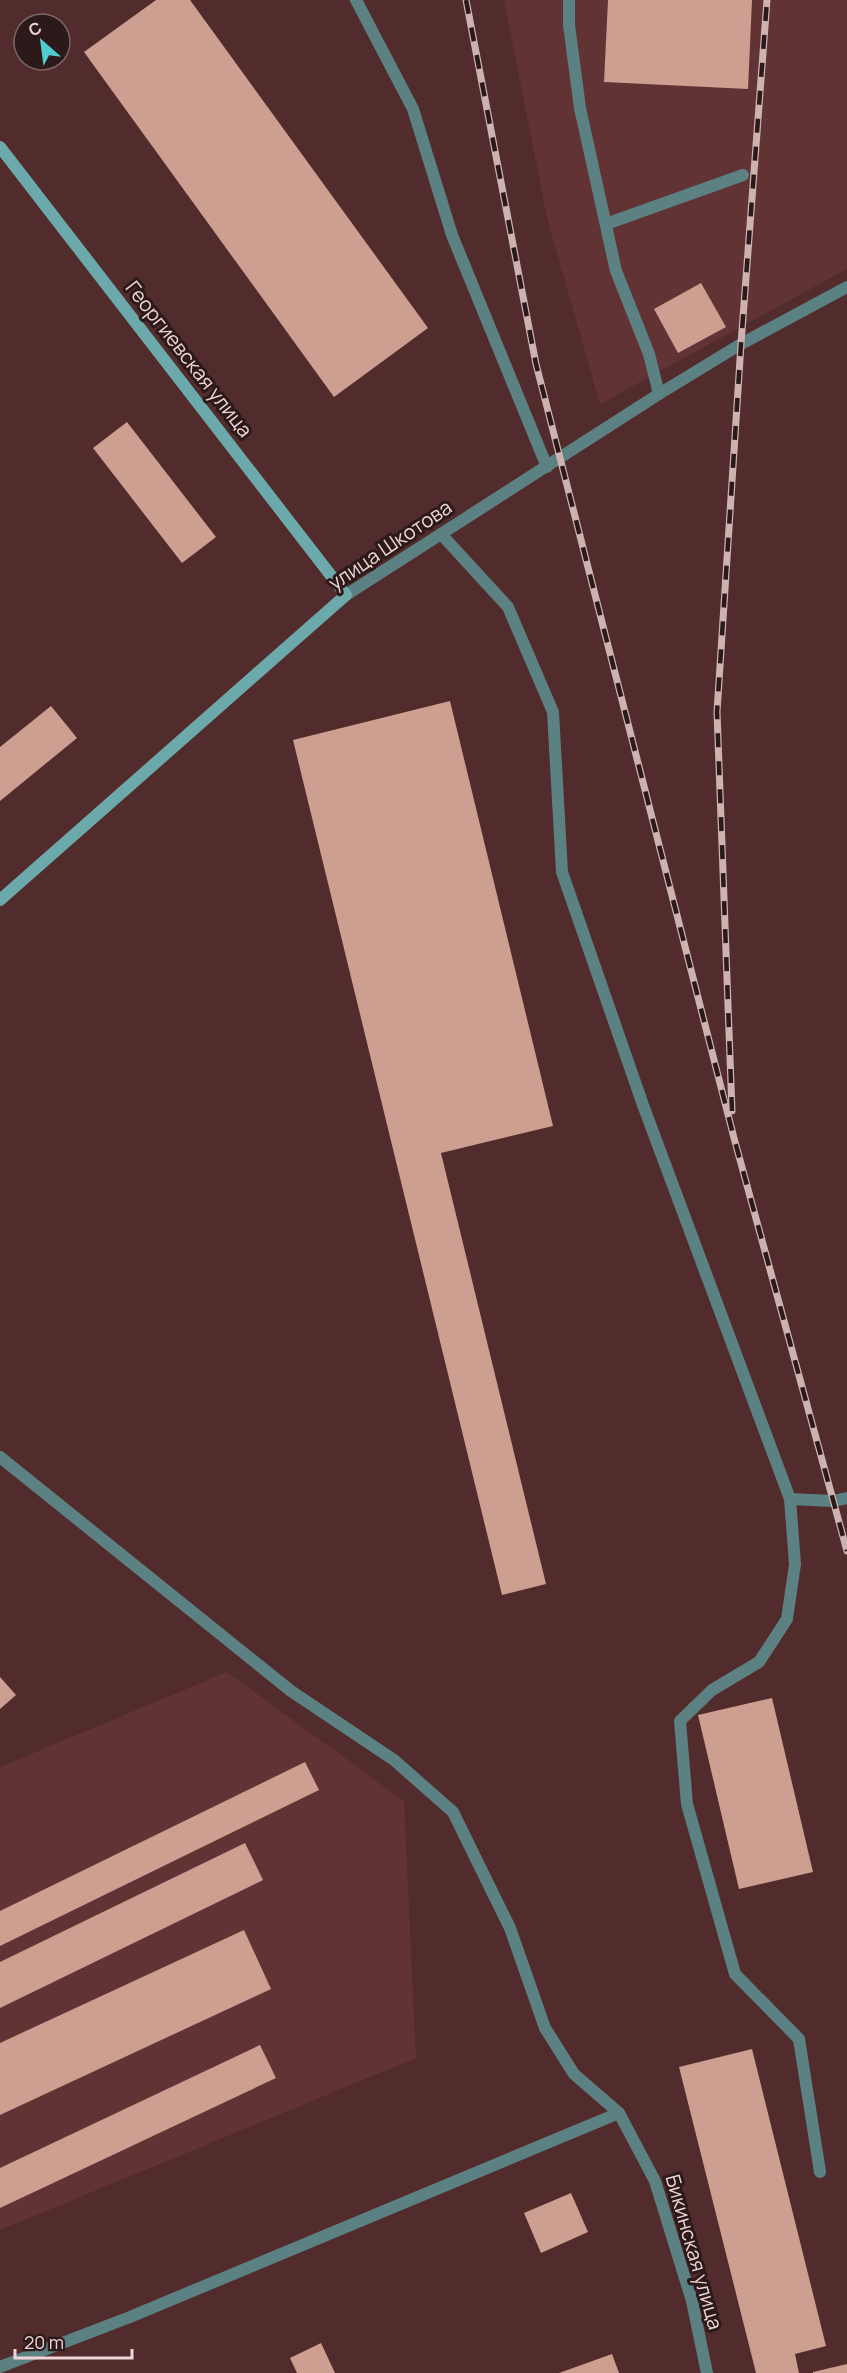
<svg xmlns="http://www.w3.org/2000/svg" width="847" height="2373" font-family="Manrope,sans-serif">
	<rect width="100%" height="100%" fill="#522b2c"/>
	<g fill="#623334">
		<polygon points="504,0 847,0 847,269 600,404 547,218"/>
		<polygon points="227,1672 404,1801 416,2058 0,2230 0,1767"/>
	</g>
	<g fill="#cc9f91">
		<polygon points="156,0 190,0 428,328 334,397 84,52"/>
		<polygon points="608,0 752,0 748,89 604,82"/>
		<polygon points="701,283 726,327 678,353 654,309"/>
		<polygon points="127,422 216,537 182,563 93,448"/>
		<polygon points="450,701 553,1126 441,1153 546,1584 502,1595 293,740"/>
		<polygon points="51,706 77,738 0,801 0,747"/>
		<polygon points="0,1677 16,1695 0,1709"/>
		<polygon points="772,1698 813,1872 739,1889 698,1715"/>
		<polygon points="305,1762 319,1790 0,1946 0,1911"/>
		<polygon points="245,1843 263,1880 0,2008 0,1962"/>
		<polygon points="244,1930 271,1989 0,2115 0,2043"/>
		<polygon points="260,2045 276,2078 0,2208 0,2168"/>
		<polygon points="752,2049 826,2346 795,2354 799,2373 756,2373 679,2067"/>
		<polygon points="571,2193 588,2232 541,2253 524,2213"/>
		<polygon points="321,2343 335,2373 297,2373 290,2358"/>
		<polygon points="612,2354 619,2373 559,2373"/>
		<polygon points="847,2364 847,2373 813,2373 813,2372"/>
	</g>
	<g fill="none" stroke-linecap="round" stroke-linejoin="round">
		<g stroke="#5c8182" stroke-width="12">
			<polyline points="356,0 413,109 452,235 547,467"/>
			<polyline points="569,0 569,25 580,108 616,271 649,354 659,394"/>
			<polyline points="606,224 743,175"/>
			<polyline points="441,534 508,607 553,712 562,872 643,1105 790,1499 833,1501 847,1498"/>
			<polyline points="790,1499 795,1564 787,1619 759,1662 712,1690 680,1721 687,1804 735,1974 799,2039 820,2172"/>
		</g>
		<g stroke="#5c8182" stroke-width="12">
			<polyline points="346,595 659,394 741,344 847,287"/>
			<polyline points="0,1457 291,1691 394,1760 453,1812 510,1928 545,2028 574,2074 619,2113 655,2181 692,2301 707,2373"/>
			<polyline points="0,2367 130,2317 619,2113"/>
		</g>
		<polyline stroke="#6ca9ab" stroke-width="12" points="0,147 346,595 0,900"/>
		<g stroke="#ceb2b2" stroke-width="7">
			<g id="rail">
				<polyline points="466,0 536,364 734,1138 847,1551"/>
				<polyline points="732,1111 717,712 741,344 767,0"/>
			</g>
		</g>
		<use href="#rail" stroke="#2c1a1a" stroke-width="4.5" stroke-dasharray="14" stroke-linecap="butt"/>
	</g>
	<g text-anchor="middle" stroke-width="6" stroke-linejoin="round" paint-order="stroke">
		<g font-size="20" fill="#efd5d5" stroke="#2c1a1a">
			<text transform="translate(189 359) rotate(52)" y="7">Георгиевская улица</text>
			<text transform="translate(390 545) rotate(-34)" y="7">улица Шкотова</text>
			<text transform="translate(694 2252) rotate(74)" y="7">Бикинская улица</text>
		</g>
	</g>
	<g transform="translate(42 42) rotate(332)"><circle r="28" fill="#2c1a1a" stroke="#7a6565" stroke-width="1.5"/>
	<path d="M0-4.5L10 22L0 15L-10 22Z" fill="#51ccd1"/>
	<text y="-9" font-size="16" font-weight="bold" text-anchor="middle" fill="#efd5d5">С</text>
	</g>
	<path d="M15 2349v9h117v-9" fill="none" stroke="#efd5d5" stroke-width="3"/>
	<text x="24" y="2349" font-size="18" fill="#efd5d5" stroke="#2c1a1a" stroke-width="4.5" paint-order="stroke">20 m</text>
</svg>
